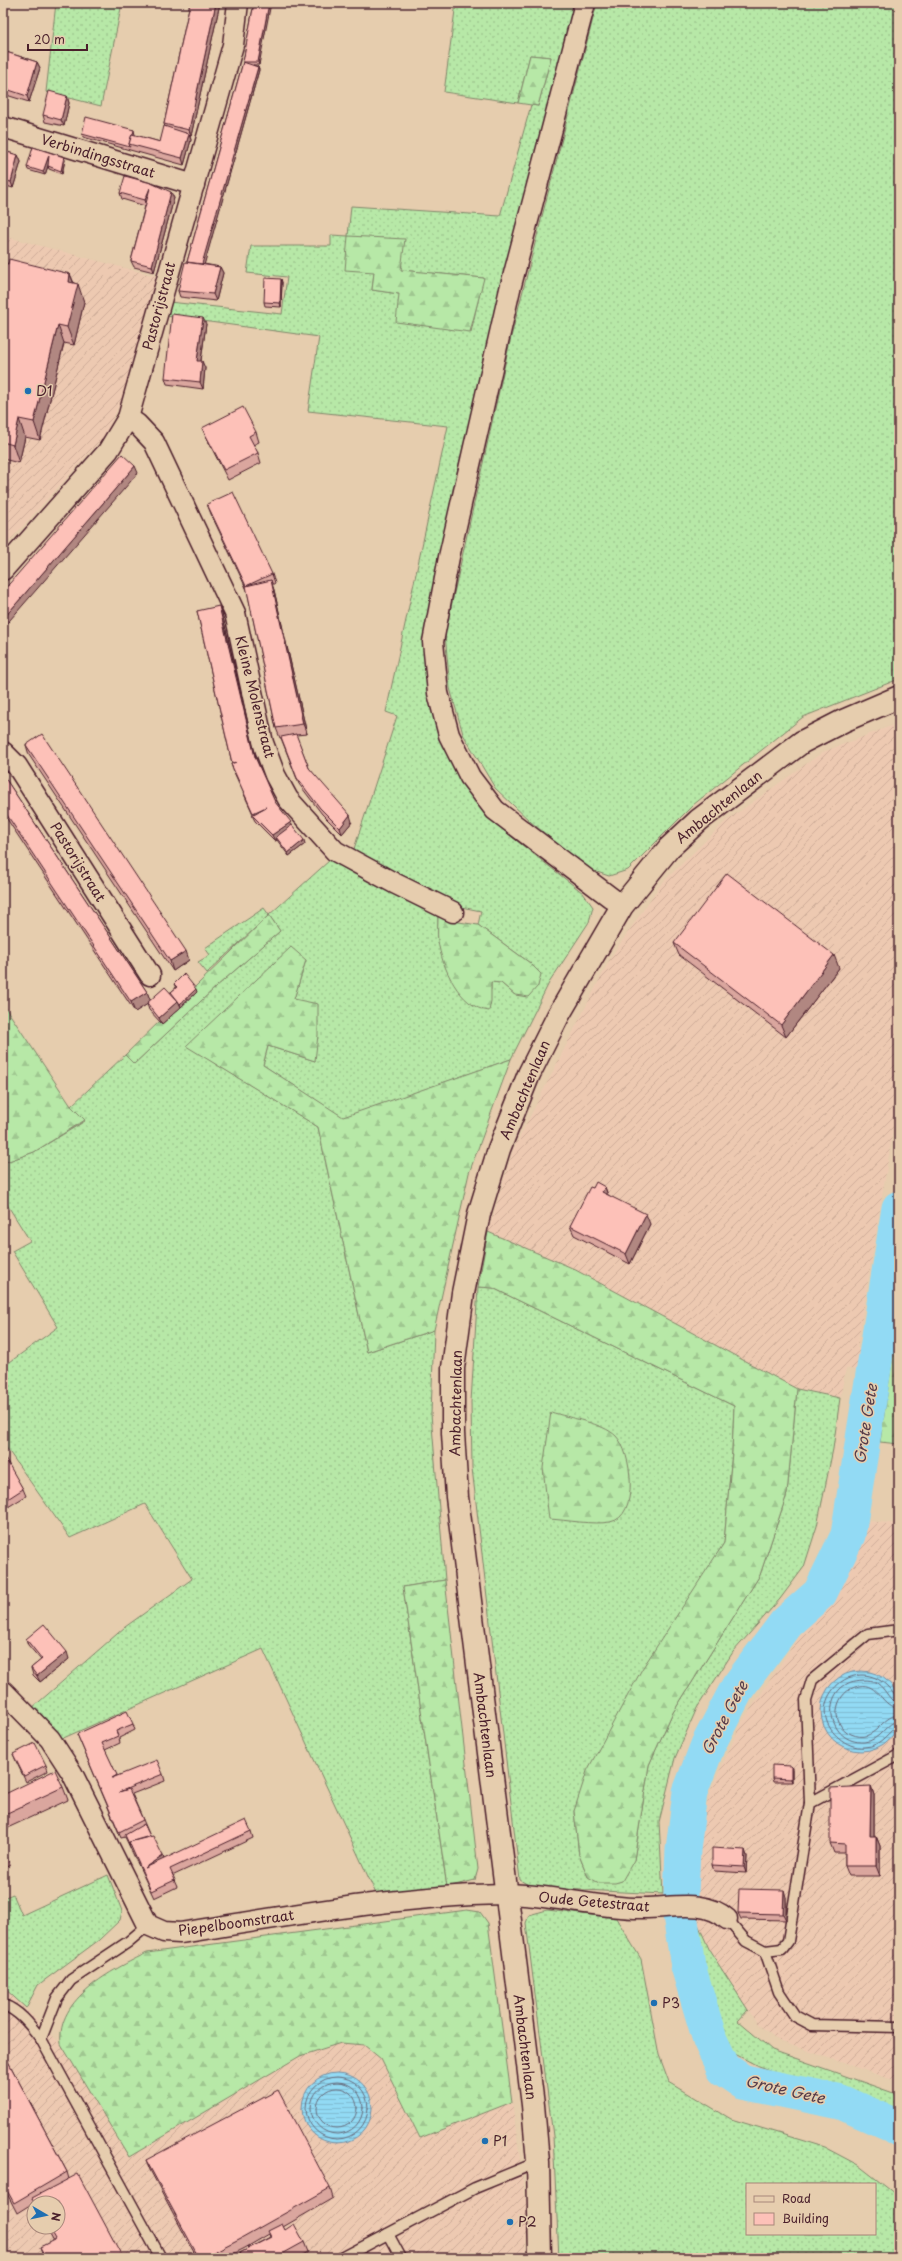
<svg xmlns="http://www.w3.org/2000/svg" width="902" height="2261" font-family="'Playpen Sans',sans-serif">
	<defs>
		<pattern id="industrial-furrows" width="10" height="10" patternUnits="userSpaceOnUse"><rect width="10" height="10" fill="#edc9b1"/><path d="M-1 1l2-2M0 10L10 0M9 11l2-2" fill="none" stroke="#cdac98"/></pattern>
		<pattern id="grass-dots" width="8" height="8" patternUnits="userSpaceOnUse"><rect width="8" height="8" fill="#b7e8a7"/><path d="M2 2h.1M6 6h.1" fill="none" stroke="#9fc790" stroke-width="1.8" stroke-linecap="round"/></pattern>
		<pattern id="forest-firs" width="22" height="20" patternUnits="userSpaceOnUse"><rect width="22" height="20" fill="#b7e8a7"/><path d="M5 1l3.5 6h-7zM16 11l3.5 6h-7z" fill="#9fc790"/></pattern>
		<pattern id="water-rules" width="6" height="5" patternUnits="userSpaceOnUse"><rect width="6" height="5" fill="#92daf4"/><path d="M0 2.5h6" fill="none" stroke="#7fbbd1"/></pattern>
	</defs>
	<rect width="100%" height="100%" fill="#e6cdae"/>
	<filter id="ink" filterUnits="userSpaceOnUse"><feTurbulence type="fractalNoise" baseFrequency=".025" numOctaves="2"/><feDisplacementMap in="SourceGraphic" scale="8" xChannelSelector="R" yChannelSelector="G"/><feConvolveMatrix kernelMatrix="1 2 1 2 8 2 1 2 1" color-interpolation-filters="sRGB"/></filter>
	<g filter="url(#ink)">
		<g fill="url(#industrial-furrows)" fill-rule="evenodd">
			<polygon points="3,236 159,277 124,395 104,437 3,548"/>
			<polygon points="899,723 899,1094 857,1348 867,1349 864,1372 846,1368 840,1398 797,1389 570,1267 488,1232 513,1150 611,957 661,884 726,821 823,752"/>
			<polygon points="868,1521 899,1524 899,2082 779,2041 757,2023 710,1951 694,1915 696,1851 710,1792 742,1722 796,1641 846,1578"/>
			<path d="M 3,1987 L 61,2044 L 129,2157 L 300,2056 L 341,2043 L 364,2045 L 381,2059 L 420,2138 L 512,2102 L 528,2216 L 525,2258 L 3,2258 ZM 34,2203 L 58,2203 L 58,2227 L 34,2227 Z"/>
		</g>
		<g fill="url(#grass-dots)" stroke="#808469" fill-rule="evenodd">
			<polygon points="56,3 122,3 101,106 46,92"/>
			<path d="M 456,3 L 574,3 L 454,484 L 425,638 L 426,677 L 434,716 L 479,804 L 493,822 L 583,893 L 593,907 L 589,922 L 549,983 L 511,1059 L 343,1118 L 263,1065 L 268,1046 L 315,1061 L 294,999 L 306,960 L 187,1046 L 318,1127 L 367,1352 L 434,1330 L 431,1414 L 445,1580 L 403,1587 L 447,1887 L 378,1898 L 263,1649 L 59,1740 L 32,1708 L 125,1627 L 192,1579 L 145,1504 L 70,1538 L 3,1443 L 3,1367 L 58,1327 L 12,1251 L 30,1241 L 3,1198 L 3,1163 L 34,1152 L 85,1121 L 71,1106 L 125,1055 L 134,1064 L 217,986 L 280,931 L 269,915 L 207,973 L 198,962 L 210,955 L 205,948 L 264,908 L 269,915 L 330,860 L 367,881 L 438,916 L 438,940 L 491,990 L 491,982 L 501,983 L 515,995 L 530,963 L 478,925 L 481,911 L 456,906 L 353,852 L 397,716 L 386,712 L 448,426 L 308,411 L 319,337 L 166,316 L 169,302 L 282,314 L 287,277 L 247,273 L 251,246 L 331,246 L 331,235 L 348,236 L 351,206 L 500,216 L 531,105 L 538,106 L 551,57 L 530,55 L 518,103 L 444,92 ZM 400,270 L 483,278 L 471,332 L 400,294 L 372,290 L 374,272 Z"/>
			<polygon points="597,3 899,3 899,679 803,717 693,805 628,870 609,876 588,869 531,822 495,788 463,734 450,688 445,634 511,337"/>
			<polygon points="478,1287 493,1288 734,1406 732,1452 724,1543 574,1811 579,1855 588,1877 634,1860 649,1765 672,1714 760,1575 787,1494 797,1389 840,1398 833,1449 817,1526 804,1567 780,1599 733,1652 697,1708 675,1758 659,1822 663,1894 542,1888 530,1886 520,1880 472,1468 471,1402"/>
			<polygon points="108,1875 122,1911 120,1920 99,1940 38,1985 26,2008 3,1987 3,1898 13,1894 22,1915"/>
			<path d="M 547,1910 L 616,1918 L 641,1959 L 659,2055 L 669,2082 L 731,2119 L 824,2147 L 858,2165 L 899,2197 L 899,2258 L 559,2258 L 553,2136 L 526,1923 L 529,1915 ZM 747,2184 L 875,2184 L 875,2234 L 747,2234 Z"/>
			<polygon points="694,1915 710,1951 748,2010 738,2021 772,2050 899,2095 899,2109 837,2086 794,2079 758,2066 735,2054 705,1993"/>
		</g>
		<g fill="url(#forest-firs)" stroke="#808469">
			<polygon points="530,55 551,57 538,106 518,103"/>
			<polygon points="348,236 405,239 401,270 484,278 470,332 396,322 399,294 372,290 374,272 345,270"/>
			<polygon points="269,915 280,931 217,986 134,1064 125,1055"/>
			<path d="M 438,916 L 459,922 L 478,925 L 530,963 L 541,974 L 538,986 L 528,997 L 515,995 L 501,983 L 491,982 L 491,1001 L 489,1011 C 459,1007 442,967 438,941 C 437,933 438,924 438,916 Z"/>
			<polygon points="291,947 306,960 294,999 318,1004 318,1035 315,1061 268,1046 263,1065 343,1117 511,1059 469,1173 434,1330 367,1352 318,1127 186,1046"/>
			<polygon points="3,1004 71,1106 85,1120 34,1152 3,1163"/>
			<polygon points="488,1232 570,1267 797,1389 787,1494 760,1575 672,1714 649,1765 634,1860 622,1881 615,1883 599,1883 588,1877 579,1855 574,1811 587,1771 642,1669 724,1543 732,1452 734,1406 493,1288 478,1287"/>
			<polygon points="899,1314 899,1444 880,1442"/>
			<path d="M 551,1412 C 569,1418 603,1423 616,1436 C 632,1452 640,1517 610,1522 C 592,1525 567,1520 549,1519 L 543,1468 Z"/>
			<polygon points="445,1580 478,1869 475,1880 447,1887 403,1587"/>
			<path d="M 467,1910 L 480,1912 L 488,1923 L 512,2102 L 420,2138 L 381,2059 L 364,2045 L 341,2043 L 300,2056 L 129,2157 L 61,2044 C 56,1998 112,1970 147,1953 Z"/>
		</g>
		<g fill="url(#water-rules)" stroke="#758fa4">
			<circle cx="861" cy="1711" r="40"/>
			<polygon points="899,1804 899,1910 897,1897"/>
			<circle cx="337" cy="2108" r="35"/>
		</g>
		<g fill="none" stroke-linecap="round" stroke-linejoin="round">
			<g stroke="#676a7b" stroke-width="1">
				<path d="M 899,1697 L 895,1696 C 861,1643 797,1703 839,1738 C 846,1744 855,1748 864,1747 C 883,1747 890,1727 899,1726"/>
				<path d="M 899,1702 L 892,1700 C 886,1694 883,1686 875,1682 C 868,1679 858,1680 851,1682 C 819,1694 829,1744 864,1742 C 881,1741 886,1721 899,1721"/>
				<path d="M 899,1708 C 881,1708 879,1682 859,1686 C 835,1690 828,1724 851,1734 C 876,1745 880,1715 899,1715"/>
				<circle cx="337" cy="2108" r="31"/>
				<circle cx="337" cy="2108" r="26"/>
				<circle cx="337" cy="2108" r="20"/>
			</g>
			<polyline stroke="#92daf4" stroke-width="35" points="899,1208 848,1535 820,1593 786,1623 738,1687 708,1745 690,1792 683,1850 680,1915 688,1966 710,2040 724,2069 743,2082 841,2102 893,2125 899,2129"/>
			<g stroke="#4a1f2b" stroke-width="13">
				<g id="service">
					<polyline points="810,1803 806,1700 812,1680 868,1634 899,1630"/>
					<polyline points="727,1919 746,1941 765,1951 782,1949 788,1941 810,1803 899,1755"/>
					<polyline points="765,1951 779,1992 795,2016 812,2025 899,2027"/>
					<path d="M 3,2005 C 19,2010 31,2026 41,2039 L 161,2258"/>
					<polyline points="41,2039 57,1998 71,1980 128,1942 148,1925"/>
					<polyline points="388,2234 401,2258"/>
					<polyline points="342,2258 475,2188 538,2162"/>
				</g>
			</g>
			<g stroke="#4a1f2b" stroke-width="23">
				<g id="minor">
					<polyline points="585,3 510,289 449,557 433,642 438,693 449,735 470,777 495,810 622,906"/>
					<polyline points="3,127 194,185"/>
					<polyline points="128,418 137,424 154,442 235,613 263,743 275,775 288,799 335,851 394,883 453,912"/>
					<polyline points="3,570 108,451 128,418 233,45 238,3"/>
					<polyline points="3,752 17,766 150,975"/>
					<path d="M 3,1691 L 50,1739 L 72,1773 L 148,1925 L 164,1932 L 180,1933 C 288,1916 395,1896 504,1894 C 550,1894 595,1908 640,1908 C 669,1909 704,1898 727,1919"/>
				</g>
			</g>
			<g stroke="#4a1f2b" stroke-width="25">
				<polyline id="tertiary" points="540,2258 538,2162 533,2105 457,1497 453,1433 453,1368 463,1293 479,1214 499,1149 529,1074 558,1016 622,906 669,848 699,820 802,742 843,721 899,697"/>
			</g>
			<use href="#service" stroke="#e6cdae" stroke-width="10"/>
			<use href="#minor" stroke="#e6cdae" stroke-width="20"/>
			<use href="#tertiary" stroke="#e6cdae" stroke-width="22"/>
		</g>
		<g fill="#daa69e" stroke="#4a1f2b">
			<polygon points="190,3 220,3 191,136 190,136 191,140 184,165 83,137 82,134 134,130 135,135 160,142 165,127 164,124"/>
			<polygon points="254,3 259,65 253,65 258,67 259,70 204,264 220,267 223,273 216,301 180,297 178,291 187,262 243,62"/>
			<polygon points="3,51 37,62 40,68 29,102 3,94"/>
			<polygon points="67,96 69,103 64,126 45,122 43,115"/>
			<polygon points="3,151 18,155 21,162 13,188 3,185"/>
			<polygon points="64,157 65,160 62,174 49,169 48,166 45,175 28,170 27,167"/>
			<polygon points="120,193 174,198 154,272 134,267 131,261 145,206 122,199"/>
			<polygon points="3,263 70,274 74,283 84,302 74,345 64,343 40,440 25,437 19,463 3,459"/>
			<polygon points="282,282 281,307 265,306 264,302"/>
			<polygon points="206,324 201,361 205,368 203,389 167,384 165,378"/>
			<polygon points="202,428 256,432 259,442 253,445 258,453 261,463 228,480 206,437"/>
			<polygon points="207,504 272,574 275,583 272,585 274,590 307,734 296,735 309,768 352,822 342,834 322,814 299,784 281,738 280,738 276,728 247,590 211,514"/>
			<polygon points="197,611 222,613 257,761 275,802 305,844 289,856 277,840 275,841 255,821 252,815 253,814 233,770 231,764 232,763"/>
			<polygon points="26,745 189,960 173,971 29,755"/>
			<polygon points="3,775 147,992 150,1000 171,992 176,988 174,984 197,992 162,1024 149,1010 147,1004 135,1012 3,813"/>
			<polygon points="674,943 839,968 786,1037 679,955"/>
			<polygon points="605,1187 608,1195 650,1224 630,1264 574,1235 570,1226 593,1188"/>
			<polygon points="3,1457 23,1489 26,1496 3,1510"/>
			<polygon points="26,1639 69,1659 40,1682 33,1675 31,1668 41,1660 28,1645"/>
			<polygon points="133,1724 135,1730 119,1738 120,1743 105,1750 117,1776 163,1774 165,1781 132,1794 150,1836 163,1856 164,1859 251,1831 253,1838 172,1876 177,1887 154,1898 125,1837 121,1838 77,1734"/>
			<polygon points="13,1754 46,1765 48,1771 26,1782 16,1761"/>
			<polygon points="791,1766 792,1769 792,1782 773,1782 772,1778"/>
			<polygon points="871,1786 874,1795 874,1836 876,1836 880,1846 880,1876 849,1876 845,1866 845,1853 834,1853 830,1843"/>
			<polygon points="63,1787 68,1800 3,1830 3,1795"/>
			<polygon points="3,1847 10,1865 3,1869"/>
			<polygon points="747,1856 746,1873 714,1871 712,1865"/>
			<polygon points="786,1897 786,1920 741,1919 738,1913"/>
			<polygon points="3,2052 67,2172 69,2179 123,2258 44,2258 40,2247 54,2241 46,2227 58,2227 58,2203 34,2203 34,2205 33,2203 17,2213 3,2186"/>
			<polygon points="146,2160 330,2188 333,2198 283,2227 285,2230 304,2242 308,2252 297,2258 242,2258 240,2253 270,2237 269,2234 245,2248 225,2258 197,2258 150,2170"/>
		</g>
		<g fill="#b18781" stroke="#4a1f2b">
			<polygon points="216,3 220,3 191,136 189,130"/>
			<polygon points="269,3 271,3 259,65 258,62"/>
			<polygon points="37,62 40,68 29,102 27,96"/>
			<polygon points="258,67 259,70 203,269 201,266"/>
			<polygon points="67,96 69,103 64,126 61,120"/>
			<polygon points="189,134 191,140 184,165 182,158"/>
			<polygon points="18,155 21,162 13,188 11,182"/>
			<polygon points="49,155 50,159 45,175 43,172"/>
			<polygon points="64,157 65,160 62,174 61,171"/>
			<polygon points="150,188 147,206 145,200"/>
			<polygon points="171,192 174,198 154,272 152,266"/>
			<polygon points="220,267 223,273 216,301 213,294"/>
			<polygon points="70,274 76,290 78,284 84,302 74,345 67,327 69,282"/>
			<polygon points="281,279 282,282 281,307 280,303"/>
			<polygon points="203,318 206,324 200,367 197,361"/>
			<polygon points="58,325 64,343 40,440 34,422"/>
			<polygon points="202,361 205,368 203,389 200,382"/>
			<polygon points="19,419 25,437 19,463 13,445"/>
			<polygon points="135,466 138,473 3,628 3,619"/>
			<polygon points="271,580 274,590 307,734 303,724"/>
			<polygon points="219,606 222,613 257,764 255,757"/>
			<polygon points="350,815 352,822 342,834 340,828"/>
			<polygon points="291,822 293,828 276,837 277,840 275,841 272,835"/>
			<polygon points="304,840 305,844 289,856 288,853"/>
			<polygon points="186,951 189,960 173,971 170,961"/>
			<polygon points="834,955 839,968 786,1037 781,1025"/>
			<polygon points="196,989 197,992 181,1007 180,1004"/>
			<polygon points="147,992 151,1002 135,1012 131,1002"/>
			<polygon points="178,1001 181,1007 162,1024 159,1018"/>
			<polygon points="605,1187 608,1196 602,1192"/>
			<polygon points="646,1214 650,1224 630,1264 626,1254"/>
			<polygon points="67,1652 69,1659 40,1682 37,1676"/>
			<polygon points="791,1766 792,1769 792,1782 791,1779"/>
			<polygon points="871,1786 874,1795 874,1846 870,1836"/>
			<polygon points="876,1836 880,1846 880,1876 876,1866"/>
			<polygon points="745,1850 747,1856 746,1873 744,1867"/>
			<polygon points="163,1856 165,1863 145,1868"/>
			<polygon points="784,1890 786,1897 786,1920 783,1914"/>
		</g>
		<g fill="#fdc1b8" stroke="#4a1f2b">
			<polygon points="190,3 216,3 189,130 164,124"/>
			<polygon points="254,3 269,3 258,62 243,62 258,67 202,264 187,262 243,62"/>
			<polygon points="3,51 37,62 27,96 3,88"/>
			<polygon points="49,91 67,96 61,120 43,115"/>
			<polygon points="86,117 134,130 133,134 132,134 129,144 130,147 82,134"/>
			<polygon points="164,126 189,134 182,158 129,144 132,134 160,142"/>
			<polygon points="33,147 64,157 61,171 48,166 49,155 43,172 27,167"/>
			<polygon points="3,151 18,155 11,182 3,180"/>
			<polygon points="125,176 151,183 171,192 152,266 131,261 150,188 145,200 120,193"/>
			<polygon points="9,259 70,274 69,282 78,284 67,327 58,325 34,422 19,419 13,445 3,442 3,263 8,264"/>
			<polygon points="185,262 220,267 213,294 178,291"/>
			<polygon points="265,278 281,279 280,303 264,302"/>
			<polygon points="172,314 203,318 197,361 202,361 200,382 165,378"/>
			<polygon points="243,407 256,432 249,436 258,453 224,470 202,428"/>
			<polygon points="122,454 135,466 3,619 3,591"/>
			<polygon points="233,492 272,574 246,586 207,504"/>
			<polygon points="271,580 303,724 276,728 246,586"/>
			<polygon points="219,606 255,757 275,802 291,822 272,835 252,815 266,807 253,813 231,764 236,762 232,763 197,611"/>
			<polygon points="42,734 186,951 170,961 26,745"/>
			<polygon points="296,734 309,768 350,815 340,828 320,808 297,778 281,737"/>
			<polygon points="3,775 147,992 131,1002 3,809"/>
			<polygon points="292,825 304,840 288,853 276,837"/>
			<polygon points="727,873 834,955 781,1025 674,943"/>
			<polygon points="184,974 196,989 180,1004 178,1001 171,992 177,987 174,984"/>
			<polygon points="165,987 178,1001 159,1018 147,1003"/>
			<polygon points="596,1182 605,1187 602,1192 646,1214 626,1254 570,1226 590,1187 593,1188"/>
			<polygon points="4,1456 23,1489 3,1502 3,1457"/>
			<polygon points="44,1624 67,1652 37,1676 31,1668 42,1659 26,1639"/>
			<polygon points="127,1711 133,1724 116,1731 118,1736 102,1743 117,1775 112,1778 157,1760 163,1774 119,1792 129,1789 143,1820 119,1832 77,1734"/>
			<polygon points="35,1743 46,1765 24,1776 13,1754"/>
			<polygon points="772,1765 791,1766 791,1779 772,1778"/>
			<polygon points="55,1770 63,1787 3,1815 3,1795"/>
			<polygon points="871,1786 870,1836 876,1836 876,1866 845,1866 845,1844 830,1843 830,1788"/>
			<polygon points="246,1820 251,1831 170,1869 175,1880 151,1891 129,1842 153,1836 163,1856 145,1868"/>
			<polygon points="144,1824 150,1836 129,1842 130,1846 125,1835"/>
			<polygon points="3,1847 6,1853 3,1854"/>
			<polygon points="712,1848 745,1850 744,1867 712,1865"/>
			<polygon points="739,1889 784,1890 783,1914 738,1913"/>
			<polygon points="3,2052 67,2172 14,2203 3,2183"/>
			<polygon points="278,2090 330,2188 241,2238 202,2258 199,2258 146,2160"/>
			<polygon points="78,2174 123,2258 46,2258 40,2247 56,2239 49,2227 58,2227 58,2203 34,2203 32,2198"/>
			<polygon points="282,2224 285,2230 294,2224 304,2242 275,2258 243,2258 240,2253 271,2237 268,2231"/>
			<polygon points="365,2256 366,2258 361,2258"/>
		</g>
	</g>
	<g fill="#1f6fb2" stroke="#e6cdae" stroke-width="1.5">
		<circle cx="28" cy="391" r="4"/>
		<circle cx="654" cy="2003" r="4"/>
		<circle cx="485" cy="2141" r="4"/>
		<circle cx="510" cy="2222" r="4"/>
	</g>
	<g text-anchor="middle" stroke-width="3" stroke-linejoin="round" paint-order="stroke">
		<g font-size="14" fill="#4a1f2b" stroke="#e6cdae">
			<text transform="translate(98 156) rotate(17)" y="5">Verbindingsstraat</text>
			<text transform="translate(159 306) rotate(-75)" y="5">Pastorijstraat</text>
			<text transform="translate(255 697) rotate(76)" y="5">Kleine Molenstraat</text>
			<text transform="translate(719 807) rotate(-39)" y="5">Ambachtenlaan</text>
			<text transform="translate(78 862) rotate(58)" y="5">Pastorijstraat</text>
			<text transform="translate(525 1090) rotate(-67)" y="5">Ambachtenlaan</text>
			<text transform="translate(456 1403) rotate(-89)" y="5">Ambachtenlaan</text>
			<text transform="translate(485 1725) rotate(83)" y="5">Ambachtenlaan</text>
			<text transform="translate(594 1902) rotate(5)" y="5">Oude Getestraat</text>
			<text transform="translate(236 1923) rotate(-8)" y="5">Piepelboomstraat</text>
			<text transform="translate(525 2047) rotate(83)" y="5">Ambachtenlaan</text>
		</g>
		<g font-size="14" fill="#4a1f2b" stroke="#e6cdae" text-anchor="start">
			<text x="36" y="396">D1</text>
			<text x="662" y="2008">P3</text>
			<text x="493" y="2146">P1</text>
			<text x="518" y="2227">P2</text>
		</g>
		<g font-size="15" font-style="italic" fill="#553b49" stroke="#e6cdae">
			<text transform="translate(866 1424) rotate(-81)" y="5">Grote Gete</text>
			<text transform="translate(725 1718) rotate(-62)" y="5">Grote Gete</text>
			<text transform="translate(785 2090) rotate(13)" y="5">Grote Gete</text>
		</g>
	</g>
	<rect width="902" height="2261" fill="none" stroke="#e6cdae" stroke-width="16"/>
	<rect x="8" y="8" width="886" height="2245" fill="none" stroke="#4a1f2b" stroke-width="1.5" filter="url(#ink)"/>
	<rect x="746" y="2183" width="130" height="52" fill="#e6cdae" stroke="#a8877a"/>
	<rect x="754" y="2196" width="20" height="6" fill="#e6cdae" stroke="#a8877a"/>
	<text x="782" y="2203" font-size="12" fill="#4a1f2b">Road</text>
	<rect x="754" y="2213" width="20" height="12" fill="#fdc1b8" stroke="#a8877a"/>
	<text x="782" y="2223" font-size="12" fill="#4a1f2b">Building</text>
	<g transform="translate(46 2215) rotate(99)"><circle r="19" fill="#e6cdae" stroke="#a8877a"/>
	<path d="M0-3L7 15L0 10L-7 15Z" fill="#1f6fb2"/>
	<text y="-6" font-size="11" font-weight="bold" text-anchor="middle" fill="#4a1f2b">N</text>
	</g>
	<path d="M28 44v6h59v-6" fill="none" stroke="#4a1f2b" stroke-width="2"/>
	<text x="34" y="44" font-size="12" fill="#4a1f2b" stroke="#e6cdae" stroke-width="3" paint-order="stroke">20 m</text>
</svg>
